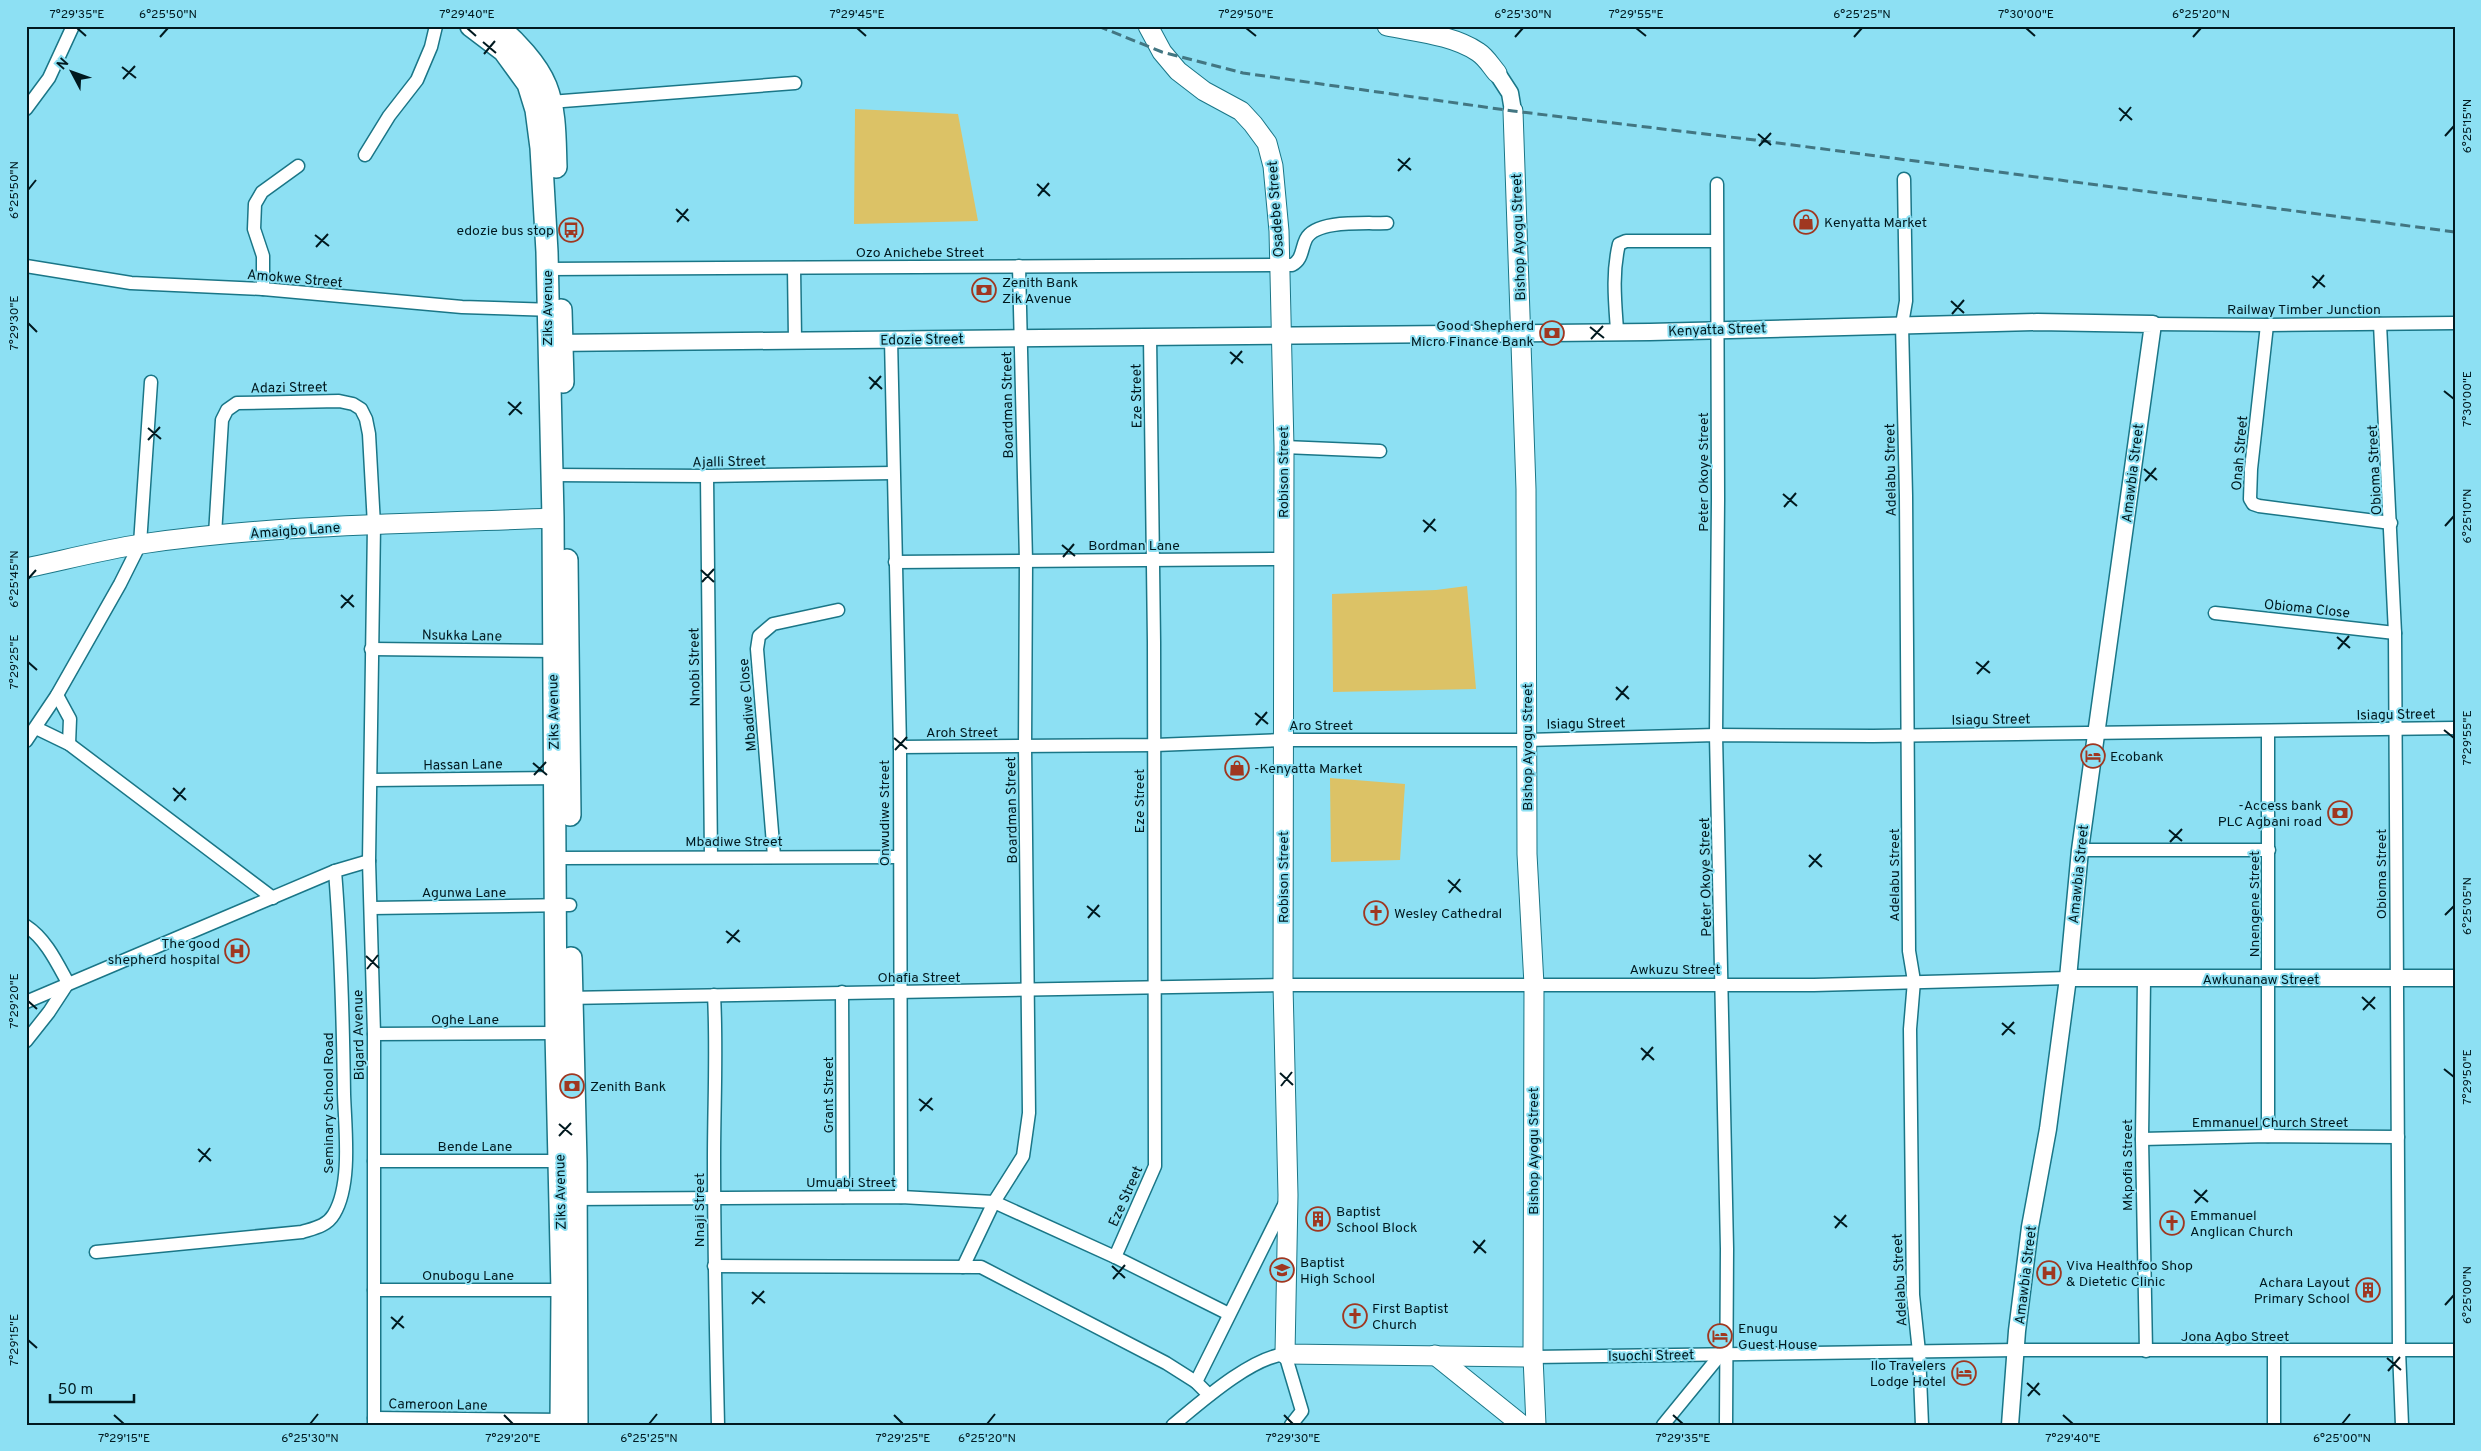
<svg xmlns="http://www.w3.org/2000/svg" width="2481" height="1451" font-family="Overpass,sans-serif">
	<rect width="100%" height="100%" fill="#8de0f3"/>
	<g fill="#dcc266">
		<polygon points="855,109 958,114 978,221 854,224"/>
		<polygon points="1467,586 1476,689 1333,692 1332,594 1436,590"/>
		<polygon points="1330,778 1405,784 1400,860 1331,862"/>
	</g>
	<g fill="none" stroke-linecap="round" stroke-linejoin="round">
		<g stroke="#1a7687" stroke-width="15">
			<g id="minor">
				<polyline points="550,102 795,83"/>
				<polyline points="26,109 49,78 73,26"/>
				<polyline points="365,155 389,116 417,80 431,47 436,26"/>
				<polyline points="1904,179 1906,301 1902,324 1906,496 1909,951 1914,981 1910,1029 1913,1295 1919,1352 1922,1425"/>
				<polyline points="1717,184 1718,500 1716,735 1727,1249 1726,1425"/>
				<polyline points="26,266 131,283 263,289 462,307 554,310"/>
				<polyline points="794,268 795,339"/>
				<path d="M 547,269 L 1292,265 C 1303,259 1301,249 1306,239 C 1316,219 1367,224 1387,223"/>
				<polyline points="263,289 263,256 254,229 255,204 262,192 298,166"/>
				<polyline points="2153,324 2267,325 2455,323"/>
				<polyline points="2380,324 2395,633 2399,1350 2402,1425"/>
				<polyline points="2267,325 2251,469 2250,499 2253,504 2259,506 2391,523"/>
				<path d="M 1617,330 C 1615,301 1612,273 1619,244 L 1626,241 L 1716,241"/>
				<polyline points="891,339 900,747 901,1197"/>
				<polyline points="1284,447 1380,451"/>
				<polyline points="552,475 707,476 893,473"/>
				<polyline points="707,476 711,857"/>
				<polyline points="215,535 222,420 227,410 237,403 339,401 353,404 361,409 366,419 369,434 374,525 369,861 374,1034 374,1425"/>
				<polyline points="895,562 1282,559"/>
				<polyline points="2215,613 2395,633"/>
				<polyline points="371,649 558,651"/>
				<polyline points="57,695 70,719 69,744"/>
				<polyline points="36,728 69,744 273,898"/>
				<polyline points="2268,732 2268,1136"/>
				<polyline points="26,741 57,695 120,584 140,544 151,382"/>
				<polyline points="900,747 1155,745 1284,740 1527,740 1716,735 1873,736 2455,728"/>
				<polyline points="371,780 561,778"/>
				<polyline points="2080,850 2269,850"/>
				<polyline points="774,856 757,649 759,636 773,624 838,610"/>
				<polyline points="556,858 898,857"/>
				<polyline points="371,908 570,905"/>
				<path d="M 26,926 C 46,939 57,963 68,983 L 49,1012 L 26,1041"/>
				<polyline points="2144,980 2142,1139 2146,1351"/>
				<polyline points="842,992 843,1197"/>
				<path d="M 714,995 C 717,1050 714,1104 714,1159 C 714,1247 716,1336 718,1425"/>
				<polyline points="566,998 1283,985 1814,985 2068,978"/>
				<polyline points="26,1002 335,871"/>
				<polyline points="374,1034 556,1033"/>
				<polyline points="2142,1139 2268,1136 2398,1137"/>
				<polyline points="374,1161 564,1161"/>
				<polyline points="569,1199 901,1197 994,1202 1115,1257 1229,1314"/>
				<path d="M 96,1252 L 302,1232 C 315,1228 327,1226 334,1214 C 352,1184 345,1128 344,1094 C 343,1020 341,946 335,871 L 369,861"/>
				<polyline points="1115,1257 1155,1166 1154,642 1150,336"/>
				<polyline points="714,1266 981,1267 1166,1363 1196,1382 1209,1395"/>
				<polyline points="963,1267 994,1202 1023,1156 1029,1113 1025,747 1026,561 1019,266"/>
				<polyline points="374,1290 569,1290"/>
				<polyline points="2274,1351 2274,1425"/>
				<polyline points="1533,1357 2016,1350 2455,1350"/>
				<polyline points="1196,1382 1286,1201"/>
				<polyline points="374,1418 567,1420"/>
				<path d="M 1173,1425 C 1201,1402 1250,1358 1285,1354 L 1302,1411 L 1291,1425"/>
				<polyline points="1663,1425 1721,1354"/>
			</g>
		</g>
		<g stroke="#1a7687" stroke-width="19">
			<g id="tertiary">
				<polyline points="1497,73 1510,93 1513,111"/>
				<polyline points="551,343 1650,332 2037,322 2153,324 2080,850 2068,978 2048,1129 2030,1227 2017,1331 2010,1425"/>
				<polyline points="2068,978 2455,978"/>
			</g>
		</g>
		<g stroke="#1a7687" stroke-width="21">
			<g id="secondary">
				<polyline points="1148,26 1162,52 1178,71 1204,91 1241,111 1253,124 1267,143 1273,166 1279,231 1284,447 1283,985 1288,1195 1285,1354 1533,1357"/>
				<path d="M 1387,26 C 1416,32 1453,35 1478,52 C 1486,57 1491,66 1497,73"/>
				<polyline points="1513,111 1526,489 1527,854 1534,985 1533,1357 1536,1425"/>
				<path d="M 26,568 C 64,560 103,550 141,544 C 277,524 416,524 553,518"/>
				<polyline points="1435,1355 1522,1425"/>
			</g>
		</g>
		<g stroke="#1a7687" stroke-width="24">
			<g id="primary">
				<polyline points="471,26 504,51 528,84 536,110 541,148 547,252 553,518 556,1033 562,1291 561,1425"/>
				<path d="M 497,26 C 515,41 537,64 546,86 C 556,111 555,141 556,167"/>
				<polyline points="561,310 563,382"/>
				<polyline points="567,560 570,815"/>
				<polyline points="571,958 576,1162 577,1425"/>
			</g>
		</g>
		<use href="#minor" stroke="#fff" stroke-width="12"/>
		<use href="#tertiary" stroke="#fff" stroke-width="16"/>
		<use href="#secondary" stroke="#fff" stroke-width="19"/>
		<use href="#primary" stroke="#fff" stroke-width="21"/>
		<polyline stroke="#427682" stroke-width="3" stroke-dasharray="10 5" stroke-linecap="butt" points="1098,26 1162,52 1243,73 1513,111 1755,140 2455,232"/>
	</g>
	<path fill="none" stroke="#01191f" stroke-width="2" d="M 77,28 L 86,36M 467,28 L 476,36M 857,28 L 866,36M 1246,28 L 1256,36M 1636,28 L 1646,36M 2026,28 L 2035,36M 160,37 L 168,28M 1515,37 L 1523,28M 1854,37 L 1862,28M 2193,37 L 2201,28M 483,42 L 496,53M 484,54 L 495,41M 122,67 L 136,78M 123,79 L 135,66M 2119,108 L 2132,120M 2120,121 L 2131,107M 1758,134 L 1771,145M 2445,136 L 2454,126M 1759,146 L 1771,133M 1398,159 L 1411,170M 1398,171 L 1410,158M 1037,184 L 1050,196M 28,190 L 36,180M 1038,196 L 1049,183M 676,209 L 689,221M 677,222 L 688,209M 315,235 L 329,246M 316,247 L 328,234M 2312,276 L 2325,287M 2313,288 L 2324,275M 1951,301 L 1964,313M 1952,314 L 1964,300M 28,323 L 37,332M 1590,327 L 1604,338M 1591,339 L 1603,326M 1230,352 L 1243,363M 1231,364 L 1242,351M 869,377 L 882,389M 870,389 L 881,376M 2444,391 L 2454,399M 508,402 L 522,414M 509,415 L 521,402M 148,428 L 161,439M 148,440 L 160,427M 2144,469 L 2157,480M 2145,481 L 2156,468M 1783,494 L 1797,506M 1784,507 L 1796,493M 1423,520 L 1436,531M 2445,526 L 2454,516M 1424,532 L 1435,519M 1062,545 L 1075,556M 1063,557 L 1074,544M 701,570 L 714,582M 28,579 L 36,570M 702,582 L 714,569M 341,595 L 354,607M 341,608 L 353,595M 2337,637 L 2350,648M 2338,649 L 2349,636M 28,662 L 37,670M 1976,662 L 1990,673M 1977,674 L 1989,661M 1616,687 L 1629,699M 1616,700 L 1628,686M 1255,713 L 1268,724M 1256,725 L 1267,712M 2444,730 L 2454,738M 894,738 L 907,749M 895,750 L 907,737M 533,763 L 547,775M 534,775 L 546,762M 173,788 L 186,800M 174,801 L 185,788M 2169,830 L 2182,841M 2170,842 L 2182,829M 1809,855 L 1822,867M 1809,867 L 1821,854M 1448,880 L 1461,892M 1449,893 L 1460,879M 1087,906 L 1100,917M 2445,915 L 2454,906M 1088,918 L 1099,905M 726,931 L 740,942M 727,943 L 739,930M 366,956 L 379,968M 367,969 L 378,955M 2362,997 L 2375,1009M 28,1001 L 37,1009M 2363,1010 L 2375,997M 2002,1023 L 2015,1034M 2002,1035 L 2014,1022M 1641,1048 L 1654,1060M 1642,1060 L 1653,1047M 2444,1069 L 2454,1077M 1280,1073 L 1293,1085M 1281,1086 L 1292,1072M 919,1099 L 933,1110M 920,1111 L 932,1098M 559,1124 L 572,1135M 559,1136 L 571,1123M 198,1149 L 211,1161M 199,1162 L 210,1148M 2194,1190 L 2208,1202M 2195,1203 L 2207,1190M 1834,1216 L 1847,1227M 1835,1228 L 1846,1215M 1473,1241 L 1486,1253M 1474,1253 L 1485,1240M 1112,1266 L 1125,1278M 1113,1279 L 1125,1265M 752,1292 L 765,1303M 752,1304 L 764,1291M 2445,1305 L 2454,1295M 391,1317 L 404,1328M 392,1329 L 403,1316M 28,1340 L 37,1348M 2387,1358 L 2401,1370M 2388,1371 L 2400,1357M 2027,1383 L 2040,1395M 2028,1396 L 2039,1383M 114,1415 L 124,1424M 504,1415 L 513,1424M 894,1415 L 903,1424M 1284,1415 L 1293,1424M 1673,1415 L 1683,1424M 2063,1415 L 2073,1424M 310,1424 L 318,1414M 649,1424 L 657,1414M 987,1424 L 995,1414M 2342,1424 L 2350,1414"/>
	<defs>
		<g id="shop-ring" transform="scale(1.25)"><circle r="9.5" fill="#8de0f3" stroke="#a03720" stroke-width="1.5"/><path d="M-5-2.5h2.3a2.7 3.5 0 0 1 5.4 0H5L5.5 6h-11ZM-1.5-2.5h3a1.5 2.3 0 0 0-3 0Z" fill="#a03720"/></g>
		<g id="bus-ring" transform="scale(1.25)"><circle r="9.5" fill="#8de0f3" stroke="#a03720" stroke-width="1.5"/><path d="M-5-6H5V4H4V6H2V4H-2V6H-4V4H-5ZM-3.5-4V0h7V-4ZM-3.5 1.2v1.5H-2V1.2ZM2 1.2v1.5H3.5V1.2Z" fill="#a03720"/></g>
		<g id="bank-ring" transform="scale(1.25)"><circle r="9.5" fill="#8de0f3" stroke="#a03720" stroke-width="1.5"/><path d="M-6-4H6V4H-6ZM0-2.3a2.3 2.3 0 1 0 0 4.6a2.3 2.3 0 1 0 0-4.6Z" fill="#a03720"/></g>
		<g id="hotel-ring" transform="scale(1.25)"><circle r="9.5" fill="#8de0f3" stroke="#a03720" stroke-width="1.5"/><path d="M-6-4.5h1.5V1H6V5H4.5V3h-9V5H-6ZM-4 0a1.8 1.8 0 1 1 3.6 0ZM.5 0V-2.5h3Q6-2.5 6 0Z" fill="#a03720"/></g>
		<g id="church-ring" transform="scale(1.25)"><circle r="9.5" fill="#8de0f3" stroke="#a03720" stroke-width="1.5"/><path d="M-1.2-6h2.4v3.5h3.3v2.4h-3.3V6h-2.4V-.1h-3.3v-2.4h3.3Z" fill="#a03720"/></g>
		<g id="hospital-ring" transform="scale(1.25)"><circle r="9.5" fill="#8de0f3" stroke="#a03720" stroke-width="1.5"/><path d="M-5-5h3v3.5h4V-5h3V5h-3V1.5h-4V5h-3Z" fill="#a03720"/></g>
		<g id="building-ring" transform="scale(1.25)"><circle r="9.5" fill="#8de0f3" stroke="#a03720" stroke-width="1.5"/><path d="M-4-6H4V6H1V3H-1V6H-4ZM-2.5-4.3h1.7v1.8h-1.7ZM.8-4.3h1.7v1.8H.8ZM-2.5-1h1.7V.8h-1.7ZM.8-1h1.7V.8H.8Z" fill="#a03720"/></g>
		<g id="school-ring" transform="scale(1.25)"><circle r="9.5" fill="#8de0f3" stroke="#a03720" stroke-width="1.5"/><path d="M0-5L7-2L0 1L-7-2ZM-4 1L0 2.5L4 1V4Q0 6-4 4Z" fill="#a03720"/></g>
	</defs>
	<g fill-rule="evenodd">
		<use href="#shop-ring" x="1806" y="222"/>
		<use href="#bus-ring" x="571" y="230"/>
		<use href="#bank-ring" x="984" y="290"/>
		<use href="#bank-ring" x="1552" y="333"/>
		<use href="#hotel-ring" x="2093" y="756"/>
		<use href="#shop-ring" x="1237" y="768"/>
		<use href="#bank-ring" x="2340" y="813"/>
		<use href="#church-ring" x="1376" y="913"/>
		<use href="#hospital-ring" x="237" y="951"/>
		<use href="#bank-ring" x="572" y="1086"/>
		<use href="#building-ring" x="1318" y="1219"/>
		<use href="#church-ring" x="2172" y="1223"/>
		<use href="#school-ring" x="1282" y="1270"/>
		<use href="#hospital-ring" x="2049" y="1273"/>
		<use href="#building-ring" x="2368" y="1290"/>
		<use href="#church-ring" x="1355" y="1316"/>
		<use href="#hotel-ring" x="1720" y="1336"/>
		<use href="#hotel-ring" x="1964" y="1373"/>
	</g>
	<g text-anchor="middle" stroke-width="4" stroke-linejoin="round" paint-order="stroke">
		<g font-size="14" fill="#01191f" stroke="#8de0f3">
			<text transform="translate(1275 209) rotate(-94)" y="5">Osadebe Street</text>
			<text transform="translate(1518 237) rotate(-92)" y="5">Bishop Ayogu Street</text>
			<text x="920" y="257">Ozo Anichebe Street</text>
			<text transform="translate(295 278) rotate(5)" y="5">Amokwe Street</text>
			<text transform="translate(547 308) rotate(-90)" y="5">Ziks Avenue</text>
			<text x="2304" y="314">Railway Timber Junction</text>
			<text transform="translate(1717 329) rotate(-2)" y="5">Kenyatta Street</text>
			<text transform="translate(922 339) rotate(-1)" y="5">Edozie Street</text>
			<text transform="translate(289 387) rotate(-1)" y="5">Adazi Street</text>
			<text transform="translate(1136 396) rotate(-91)" y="5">Eze Street</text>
			<text transform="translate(1007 405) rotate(-91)" y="5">Boardman Street</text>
			<text transform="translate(2239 453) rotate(-85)" y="5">Onah Street</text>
			<text transform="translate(729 461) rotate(-1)" y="5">Ajalli Street</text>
			<text transform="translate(1890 470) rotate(-91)" y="5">Adelabu Street</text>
			<text transform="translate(2374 470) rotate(-93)" y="5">Obioma Street</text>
			<text transform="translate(1283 472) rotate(-90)" y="5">Robison Street</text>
			<text transform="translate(1703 472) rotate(-90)" y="5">Peter Okoye Street</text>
			<text transform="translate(2132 473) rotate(-83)" y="5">Amawbia Street</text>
			<text transform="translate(295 530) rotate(-4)" y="5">Amaigbo Lane</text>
			<text x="1134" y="550">Bordman Lane</text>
			<text transform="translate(2307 608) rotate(6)" y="5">Obioma Close</text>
			<text transform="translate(462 635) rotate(1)" y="5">Nsukka Lane</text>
			<text transform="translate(694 667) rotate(-91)" y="5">Nnobi Street</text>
			<text transform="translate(747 705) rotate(-95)" y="5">Mbadiwe Close</text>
			<text transform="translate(553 712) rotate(-91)" y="5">Ziks Avenue</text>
			<text transform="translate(2396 714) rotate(-1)" y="5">Isiagu Street</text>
			<text transform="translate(1991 719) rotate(-1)" y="5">Isiagu Street</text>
			<text transform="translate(1586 723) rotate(-1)" y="5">Isiagu Street</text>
			<text x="1321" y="730">Aro Street</text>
			<text x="962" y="737">Aroh Street</text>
			<text transform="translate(1527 747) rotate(-90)" y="5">Bishop Ayogu Street</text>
			<text transform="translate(463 764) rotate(-1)" y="5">Hassan Lane</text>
			<text transform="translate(1139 801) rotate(-90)" y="5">Eze Street</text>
			<text transform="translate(1011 810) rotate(-91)" y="5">Boardman Street</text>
			<text transform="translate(884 813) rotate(-90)" y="5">Onwudiwe Street</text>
			<text x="734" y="846">Mbadiwe Street</text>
			<text transform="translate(2078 874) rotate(-84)" y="5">Amawbia Street</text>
			<text transform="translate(2381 874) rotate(-90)" y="5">Obioma Street</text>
			<text transform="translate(1894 875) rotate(-90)" y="5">Adelabu Street</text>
			<text transform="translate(1283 877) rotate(-90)" y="5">Robison Street</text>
			<text transform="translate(1705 877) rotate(-91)" y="5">Peter Okoye Street</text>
			<text x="464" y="897">Agunwa Lane</text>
			<text transform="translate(2254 904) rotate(-90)" y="5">Nnengene Street</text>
			<text x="1675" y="974">Awkuzu Street</text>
			<text x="919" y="982">Ohafia Street</text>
			<text x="2261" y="984">Awkunanaw Street</text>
			<text x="465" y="1024">Oghe Lane</text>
			<text transform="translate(358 1035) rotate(-91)" y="5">Bigard Avenue</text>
			<text transform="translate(828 1095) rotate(-90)" y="5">Grant Street</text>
			<text transform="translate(328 1103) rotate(-90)" y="5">Seminary School Road</text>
			<text x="2270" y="1127">Emmanuel Church Street</text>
			<text x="475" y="1151">Bende Lane</text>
			<text transform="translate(1533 1151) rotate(-90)" y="5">Bishop Ayogu Street</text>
			<text transform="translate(2127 1165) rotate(-90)" y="5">Mkpofia Street</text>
			<text x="851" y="1187">Umuabi Street</text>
			<text transform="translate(560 1192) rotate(-91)" y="5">Ziks Avenue</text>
			<text transform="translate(1125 1196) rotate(-66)" y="5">Eze Street</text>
			<text transform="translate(699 1210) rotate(-90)" y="5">Nnaji Street</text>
			<text x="468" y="1280">Onubogu Lane</text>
			<text transform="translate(2025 1275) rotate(-83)" y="5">Amawbia Street</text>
			<text transform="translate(1899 1280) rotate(-93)" y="5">Adelabu Street</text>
			<text x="2235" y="1341">Jona Agbo Street</text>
			<text transform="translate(1651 1355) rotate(-1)" y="5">Isuochi Street</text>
			<text transform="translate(438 1404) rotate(1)" y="5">Cameroon Lane</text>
		</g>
		<g font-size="14" fill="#01191f" stroke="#8de0f3" text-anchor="start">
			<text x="1824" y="227">Kenyatta Market</text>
			<text x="554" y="235" text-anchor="end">edozie bus stop</text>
			<text x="1002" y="287">Zenith Bank<tspan x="1002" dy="16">Zik Avenue</tspan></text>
			<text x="1534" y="330" text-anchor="end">Good Shepherd<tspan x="1534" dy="16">Micro Finance Bank</tspan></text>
			<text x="2110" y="761">Ecobank</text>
			<text x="1254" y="773">-Kenyatta Market</text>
			<text x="2322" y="810" text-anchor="end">-Access bank<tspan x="2322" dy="16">PLC Agbani road</tspan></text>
			<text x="1394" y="918">Wesley Cathedral</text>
			<text x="220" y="948" text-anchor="end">The good<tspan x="220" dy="16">shepherd hospital</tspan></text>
			<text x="590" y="1091">Zenith Bank</text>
			<text x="1336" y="1216">Baptist<tspan x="1336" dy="16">School Block</tspan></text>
			<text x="2190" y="1220">Emmanuel<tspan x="2190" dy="16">Anglican Church</tspan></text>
			<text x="1300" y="1267">Baptist<tspan x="1300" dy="16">High School</tspan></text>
			<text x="2066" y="1270">Viva Healthfoo Shop<tspan x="2066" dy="16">&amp; Dietetic Clinic</tspan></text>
			<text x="2350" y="1287" text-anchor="end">Achara Layout<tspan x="2350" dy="16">Primary School</tspan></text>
			<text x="1372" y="1313">First Baptist<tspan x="1372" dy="16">Church</tspan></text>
			<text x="1738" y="1333">Enugu<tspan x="1738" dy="16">Guest House</tspan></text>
			<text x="1946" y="1370" text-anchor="end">Ilo Travelers<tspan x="1946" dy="16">Lodge Hotel</tspan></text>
		</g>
	</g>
	<rect width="2481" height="1451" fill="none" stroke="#8de0f3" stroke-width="55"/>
	<g transform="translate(72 72) rotate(311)" stroke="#8de0f3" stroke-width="4" paint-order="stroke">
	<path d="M0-4L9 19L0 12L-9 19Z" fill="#01191f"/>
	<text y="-8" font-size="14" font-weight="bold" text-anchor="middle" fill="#01191f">N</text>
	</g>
	<path d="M50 1394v8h84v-8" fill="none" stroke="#01191f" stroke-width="2.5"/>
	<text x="58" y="1394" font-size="15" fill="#01191f" stroke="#8de0f3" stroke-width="4" paint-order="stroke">50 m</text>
	<rect x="28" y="28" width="2426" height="1396" fill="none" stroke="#01191f" stroke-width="2"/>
	<g font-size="12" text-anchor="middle" fill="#01191f">
		<text x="77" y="18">7°29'35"E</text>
		<text x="168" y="18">6°25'50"N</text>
		<text x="467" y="18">7°29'40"E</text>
		<text x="857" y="18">7°29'45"E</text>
		<text x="1246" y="18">7°29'50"E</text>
		<text x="1523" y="18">6°25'30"N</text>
		<text x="1636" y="18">7°29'55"E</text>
		<text x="1862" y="18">6°25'25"N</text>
		<text x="2026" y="18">7°30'00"E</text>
		<text x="2201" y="18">6°25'20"N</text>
		<text transform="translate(2467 126) rotate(-90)" y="4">6°25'15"N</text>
		<text transform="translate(14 190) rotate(-90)" y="4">6°25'50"N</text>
		<text transform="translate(14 323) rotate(-90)" y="4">7°29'30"E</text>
		<text transform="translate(2467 399) rotate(-90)" y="4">7°30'00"E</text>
		<text transform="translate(2467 516) rotate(-90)" y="4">6°25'10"N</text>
		<text transform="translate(14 579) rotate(-90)" y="4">6°25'45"N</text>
		<text transform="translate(14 662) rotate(-90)" y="4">7°29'25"E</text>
		<text transform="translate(2467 738) rotate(-90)" y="4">7°29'55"E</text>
		<text transform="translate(2467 906) rotate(-90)" y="4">6°25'05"N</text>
		<text transform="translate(14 1001) rotate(-90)" y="4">7°29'20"E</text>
		<text transform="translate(2467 1077) rotate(-90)" y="4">7°29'50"E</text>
		<text transform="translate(2467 1295) rotate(-90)" y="4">6°25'00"N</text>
		<text transform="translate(14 1340) rotate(-90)" y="4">7°29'15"E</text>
		<text x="124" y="1442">7°29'15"E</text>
		<text x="310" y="1442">6°25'30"N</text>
		<text x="513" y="1442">7°29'20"E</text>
		<text x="649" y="1442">6°25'25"N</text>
		<text x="903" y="1442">7°29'25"E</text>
		<text x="987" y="1442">6°25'20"N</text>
		<text x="1293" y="1442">7°29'30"E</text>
		<text x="1683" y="1442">7°29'35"E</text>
		<text x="2073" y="1442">7°29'40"E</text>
		<text x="2342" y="1442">6°25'00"N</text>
	</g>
</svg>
